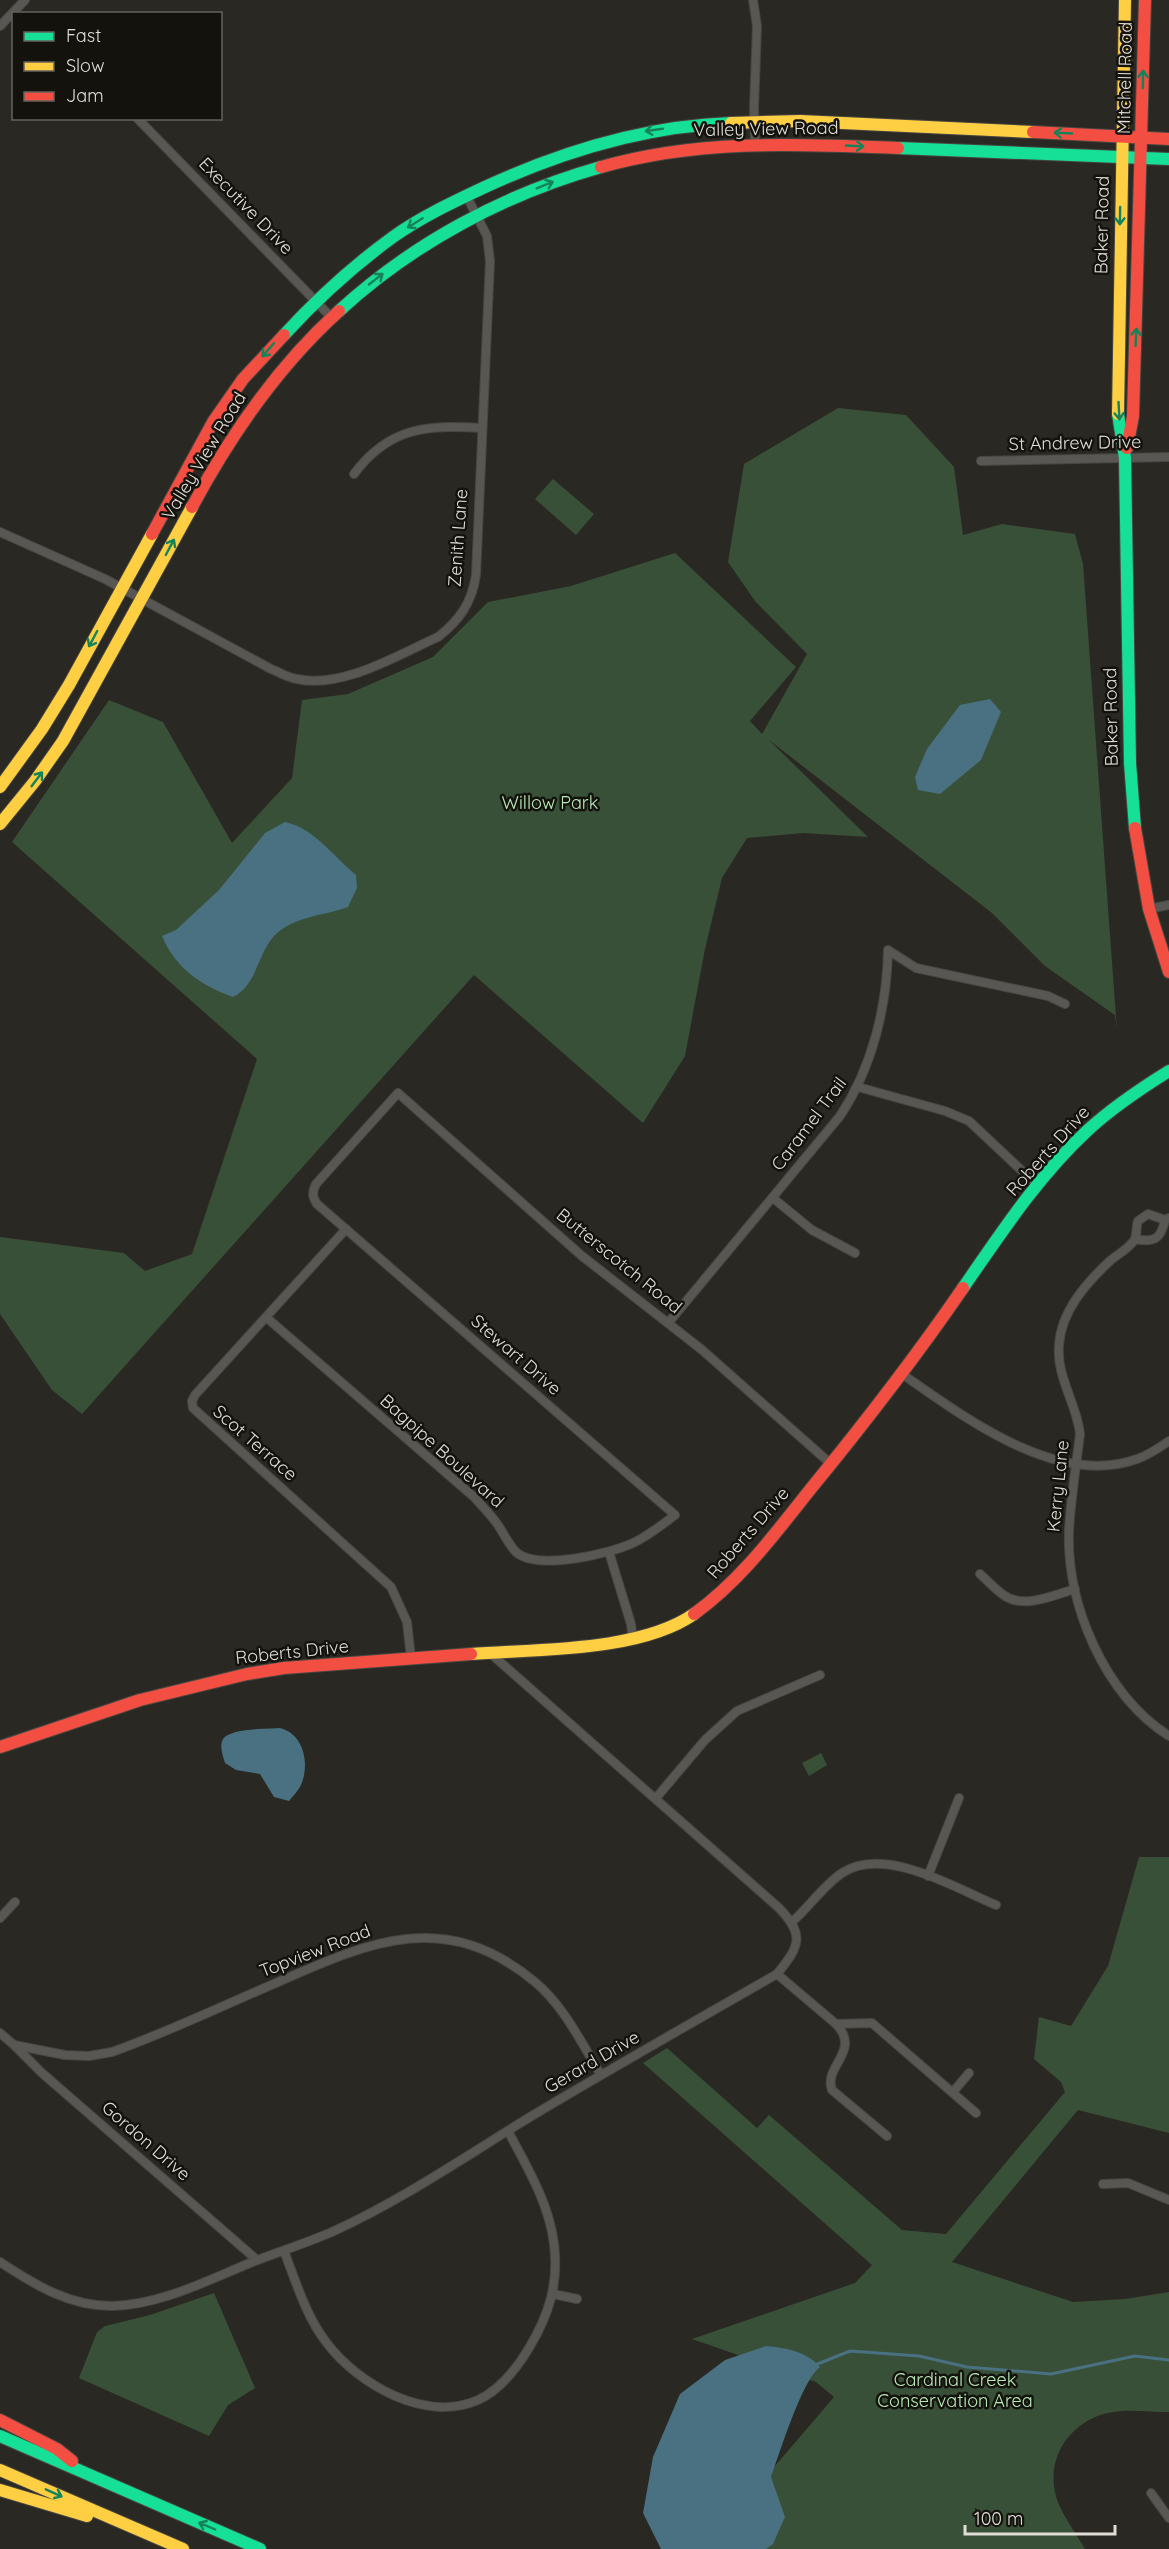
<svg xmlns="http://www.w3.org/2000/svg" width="1169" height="2549" font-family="Quicksand,sans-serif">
	<rect width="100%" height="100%" fill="#2a2822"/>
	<g fill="#395038">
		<polygon points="838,408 906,415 954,467 963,535 1002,524 1075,534 1083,564 1117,1031 1115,1015 1045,966 992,913 769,740 868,837 803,833 747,838 722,878 705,949 685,1056 643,1123 474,975 82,1414 52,1390 0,1314 0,1237 124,1253 145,1271 192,1254 257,1059 12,842 109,700 163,722 232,843 292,778 302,700 348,694 433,657 488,602 571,586 675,553 796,667 750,721 762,734 807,654 755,601 728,562 744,464"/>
		<polygon points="553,479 594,514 576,535 535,499"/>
		<polygon points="821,1753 827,1765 809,1776 802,1763"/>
		<path d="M 1139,1857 L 1169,1857 L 1169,2133 L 1078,2110 L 952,2262 L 1073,2302 L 1125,2299 L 1169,2292 L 1169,2412 C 1151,2412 1131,2409 1113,2412 C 1069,2419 1041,2462 1059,2505 C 1066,2520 1077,2535 1085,2549 L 704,2549 L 834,2397 L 816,2382 L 692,2339 L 855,2283 L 872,2265 L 643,2063 L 667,2048 L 757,2128 L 769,2115 L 902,2230 L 946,2234 L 1065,2092 L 1061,2082 L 1034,2059 L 1039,2017 L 1071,2026 L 1108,1966 Z"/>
		<polygon points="214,2293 255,2388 228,2405 209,2436 79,2378 97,2332 105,2326 150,2315"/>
	</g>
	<g fill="#497181">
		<polygon points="990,699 1001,712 981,760 940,794 918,790 915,777 927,749 960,705"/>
		<path d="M 285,822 C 314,828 334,857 356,875 L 357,888 L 348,907 C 324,916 293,916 274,936 C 257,955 257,985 233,997 C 202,986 175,968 162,936 L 176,930 L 219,890 L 265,833 Z"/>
		<path d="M 280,1728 C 304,1734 310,1764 301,1785 C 298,1791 293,1796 289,1801 L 274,1797 L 260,1774 L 236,1770 L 225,1763 C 223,1756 219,1746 223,1739 C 230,1728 268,1729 280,1728 Z"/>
		<path d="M 766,2346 C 786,2348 806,2351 820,2367 C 802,2380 780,2453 771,2477 L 785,2517 L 773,2544 L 766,2549 L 661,2549 L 643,2513 L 653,2457 L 680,2394 L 725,2360 Z"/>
	</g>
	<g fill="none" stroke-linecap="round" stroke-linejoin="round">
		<polyline stroke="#497181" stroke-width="3" points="815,2365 850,2351 919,2356 967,2367 1051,2374 1135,2356 1169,2360"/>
		<g stroke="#474640" stroke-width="10">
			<g id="street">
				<polyline points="753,0 757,26 754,108 755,144"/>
				<polyline points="0,26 25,0"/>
				<polyline points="137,118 332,318"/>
				<polyline points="981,461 1169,457"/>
				<path d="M 354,474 C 389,427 426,425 481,428"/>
				<path d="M 0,532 L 105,579 L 271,669 C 279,672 288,678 297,679 C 343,689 397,655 438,637 C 460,620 472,602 476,575 L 490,261 L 487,236 L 466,195"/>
				<polyline points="1149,909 1169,905"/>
				<polyline points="858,1087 945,1111 969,1121 1037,1185"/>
				<polyline points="773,1198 812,1230 855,1253"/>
				<path d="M 1169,1218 L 1165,1220 L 1148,1214 L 1138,1221 C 1136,1226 1137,1234 1135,1239 C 1131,1247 1117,1255 1111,1260 C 1087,1282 1061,1311 1059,1345 C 1056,1377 1077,1404 1080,1434 C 1076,1466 1071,1498 1069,1530 C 1066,1605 1105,1695 1169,1736"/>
				<polyline points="346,1229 195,1395 192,1401 193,1408 391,1587 407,1622 411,1658"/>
				<path d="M 1135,1239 C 1154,1243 1161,1239 1165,1220"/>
				<path d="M 267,1318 L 474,1497 C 482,1506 491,1515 498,1525 C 504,1534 509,1545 516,1552 C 537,1571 609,1554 633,1543 C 648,1536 662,1525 675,1515 L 317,1204 C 312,1197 312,1192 316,1184 L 398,1093 L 582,1256 L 701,1349 L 831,1464"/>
				<path d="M 669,1322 L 840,1116 C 872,1068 887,1007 888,950 L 916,968 L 1048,996 L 1065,1004"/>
				<path d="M 902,1374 C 964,1417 1057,1488 1137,1459 C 1149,1455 1159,1448 1169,1441"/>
				<polyline points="609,1552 631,1624 633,1640"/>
				<path d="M 980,1574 C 988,1581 996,1590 1005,1596 C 1025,1609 1054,1595 1075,1589"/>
				<polyline points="656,1798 705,1740 737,1711 820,1675"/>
				<polyline points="928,1876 959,1798"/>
				<polyline points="0,1918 15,1902"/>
				<path d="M 792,1922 C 809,1907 824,1885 842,1873 C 885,1845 955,1888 996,1905"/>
				<polyline points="777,1974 836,2024 872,2023 976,2113"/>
				<path d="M 836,2024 C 862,2051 823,2066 832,2090 L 887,2136"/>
				<path d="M 0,2033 L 14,2045 L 65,2055 L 89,2056 L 112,2052 C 168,2032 222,2006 276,1983 C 369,1942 445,1907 535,1982 C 564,2006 582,2044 601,2075"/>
				<polyline points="15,2046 42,2073 257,2260"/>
				<polyline points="953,2092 969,2073"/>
				<polyline points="1103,2184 1128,2183 1169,2200"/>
				<path d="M 284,2251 C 296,2282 306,2316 326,2342 C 358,2385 426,2423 478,2400 C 500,2390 517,2368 529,2348 C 549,2315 559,2283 554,2244 C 549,2203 527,2167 508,2131"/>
				<path d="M 0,2262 C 35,2285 69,2306 112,2306 C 160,2305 206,2281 250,2263 C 278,2252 307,2243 334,2231 C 402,2200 466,2156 530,2117 C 612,2068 695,2021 777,1974 C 800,1946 805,1935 779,1908 L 490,1653"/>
				<polyline points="553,2294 577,2299"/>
				<polyline points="1151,2493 1169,2518"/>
			</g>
		</g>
		<g stroke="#474640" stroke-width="14">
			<g id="fast">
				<polyline points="898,148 1169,159"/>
				<path d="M 339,311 C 413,243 505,194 601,167"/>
				<path d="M 284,335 C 317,299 353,266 393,237 C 421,217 453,202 485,187 C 563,151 645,126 731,123"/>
				<polyline points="1118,414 1125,458 1130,763 1135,828"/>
				<path d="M 963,1288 C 1001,1233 1039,1175 1088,1130 C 1113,1107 1140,1089 1169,1071"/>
				<polyline points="0,2436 260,2549"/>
			</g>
		</g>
		<g stroke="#474640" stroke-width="14">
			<g id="slow">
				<polyline points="731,123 800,121 1033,132"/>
				<polyline points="1118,414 1125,0"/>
				<polyline points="0,787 42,729 69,685 152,534"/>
				<polyline points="0,824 35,781 63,741 192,507"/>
				<path d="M 471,1654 C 536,1649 640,1652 694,1614"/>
				<polyline points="0,2470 183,2549"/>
				<polyline points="0,2490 87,2516"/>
			</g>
		</g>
		<g stroke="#474640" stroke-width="14">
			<g id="jam">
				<polyline points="1033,132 1169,139"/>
				<path d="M 601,167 C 699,139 797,144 898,148"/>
				<polyline points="1127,448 1133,416 1145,0"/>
				<path d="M 192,507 C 231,434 277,367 339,311"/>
				<polyline points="152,534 213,422 243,379 284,335"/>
				<polyline points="1135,828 1149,909 1169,972"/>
				<path d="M 694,1614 C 740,1581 774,1535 809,1491 C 863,1425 915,1358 963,1288"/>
				<polyline points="0,1747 140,1700 247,1674 284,1668 471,1654"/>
				<polyline points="0,2420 57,2449 72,2461"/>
			</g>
		</g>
		<use href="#street" stroke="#585753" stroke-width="8"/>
		<use href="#fast" stroke="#16e098" stroke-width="12"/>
		<use href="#slow" stroke="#ffcf43" stroke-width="12"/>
		<use href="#jam" stroke="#f24e42" stroke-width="12"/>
	</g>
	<defs><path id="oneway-shaft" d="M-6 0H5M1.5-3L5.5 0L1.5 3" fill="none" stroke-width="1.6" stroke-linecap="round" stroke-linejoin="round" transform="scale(1.5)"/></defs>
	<g stroke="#158359">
		<use href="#oneway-shaft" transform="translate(1143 79) rotate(-89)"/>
		<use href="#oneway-shaft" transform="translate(654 130) rotate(172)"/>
		<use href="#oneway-shaft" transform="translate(1063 133) rotate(-177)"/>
		<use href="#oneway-shaft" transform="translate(855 146) rotate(3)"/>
		<use href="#oneway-shaft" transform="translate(545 185) rotate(-22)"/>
		<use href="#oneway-shaft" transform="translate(1120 216) rotate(91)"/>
		<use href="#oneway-shaft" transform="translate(415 223) rotate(148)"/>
		<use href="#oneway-shaft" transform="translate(376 279) rotate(-38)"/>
		<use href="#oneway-shaft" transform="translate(1136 337) rotate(-87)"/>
		<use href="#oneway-shaft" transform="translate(268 350) rotate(131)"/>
		<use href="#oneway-shaft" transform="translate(1119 411) rotate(87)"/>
		<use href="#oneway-shaft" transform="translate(170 547) rotate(-62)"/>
		<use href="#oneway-shaft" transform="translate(93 639) rotate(118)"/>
		<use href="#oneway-shaft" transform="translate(37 779) rotate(-53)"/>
		<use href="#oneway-shaft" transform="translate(54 2493) rotate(24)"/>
		<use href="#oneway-shaft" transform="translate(207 2526) rotate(-157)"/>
	</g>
	<g text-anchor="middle" stroke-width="5" stroke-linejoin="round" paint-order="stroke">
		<g font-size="18" fill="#e0ddd6" stroke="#14120d">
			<text transform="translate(1125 78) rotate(-89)" y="6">Mitchell Road</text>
			<text transform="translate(766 129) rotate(-1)" y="6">Valley View Road</text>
			<text transform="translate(246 206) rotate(46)" y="6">Executive Drive</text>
			<text transform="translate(1102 225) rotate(-89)" y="6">Baker Road</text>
			<text transform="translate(1075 443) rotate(-1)" y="6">St Andrew Drive</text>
			<text transform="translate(204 456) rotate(-59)" y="6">Valley View Road</text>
			<text transform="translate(458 538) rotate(-86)" y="6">Zenith Lane</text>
			<text transform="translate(1111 717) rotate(-91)" y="6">Baker Road</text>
			<text transform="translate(809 1124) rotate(-53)" y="6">Caramel Trail</text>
			<text transform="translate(1048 1151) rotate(-48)" y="6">Roberts Drive</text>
			<text transform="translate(619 1261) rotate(39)" y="6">Butterscotch Road</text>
			<text transform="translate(516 1355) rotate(41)" y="6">Stewart Drive</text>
			<text transform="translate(255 1443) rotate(41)" y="6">Scot Terrace</text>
			<text transform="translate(442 1451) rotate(42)" y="6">Bagpipe Boulevard</text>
			<text transform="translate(1058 1486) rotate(-84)" y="6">Kerry Lane</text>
			<text transform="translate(748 1533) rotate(-49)" y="6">Roberts Drive</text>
			<text transform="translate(292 1652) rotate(-6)" y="6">Roberts Drive</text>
			<text transform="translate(315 1951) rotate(-21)" y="6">Topview Road</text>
			<text transform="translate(592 2062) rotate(-30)" y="6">Gerard Drive</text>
			<text transform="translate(146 2141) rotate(41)" y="6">Gordon Drive</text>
		</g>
		<g font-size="18" fill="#b8ebb8" stroke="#14120d">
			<text x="550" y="809">Willow Park</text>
			<text x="955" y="2386">Cardinal Creek<tspan x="955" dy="21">Conservation Area</tspan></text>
		</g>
	</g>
	<rect x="12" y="12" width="210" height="108" fill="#14120d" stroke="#66635d" stroke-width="1.5"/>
	<rect x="24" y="32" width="30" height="9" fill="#16e098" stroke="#66635d" stroke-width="1.5"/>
	<text x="66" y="42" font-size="18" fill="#e0ddd6">Fast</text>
	<rect x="24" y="62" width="30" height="9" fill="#ffcf43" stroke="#66635d" stroke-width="1.5"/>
	<text x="66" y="72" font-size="18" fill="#e0ddd6">Slow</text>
	<rect x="24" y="92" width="30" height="9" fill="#f24e42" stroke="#66635d" stroke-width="1.5"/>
	<text x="66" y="102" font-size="18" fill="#e0ddd6">Jam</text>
	<path d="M965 2525v9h150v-9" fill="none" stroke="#e0ddd6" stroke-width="3"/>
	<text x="974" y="2525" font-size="18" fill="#e0ddd6" stroke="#14120d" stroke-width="4.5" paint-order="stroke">100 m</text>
</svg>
